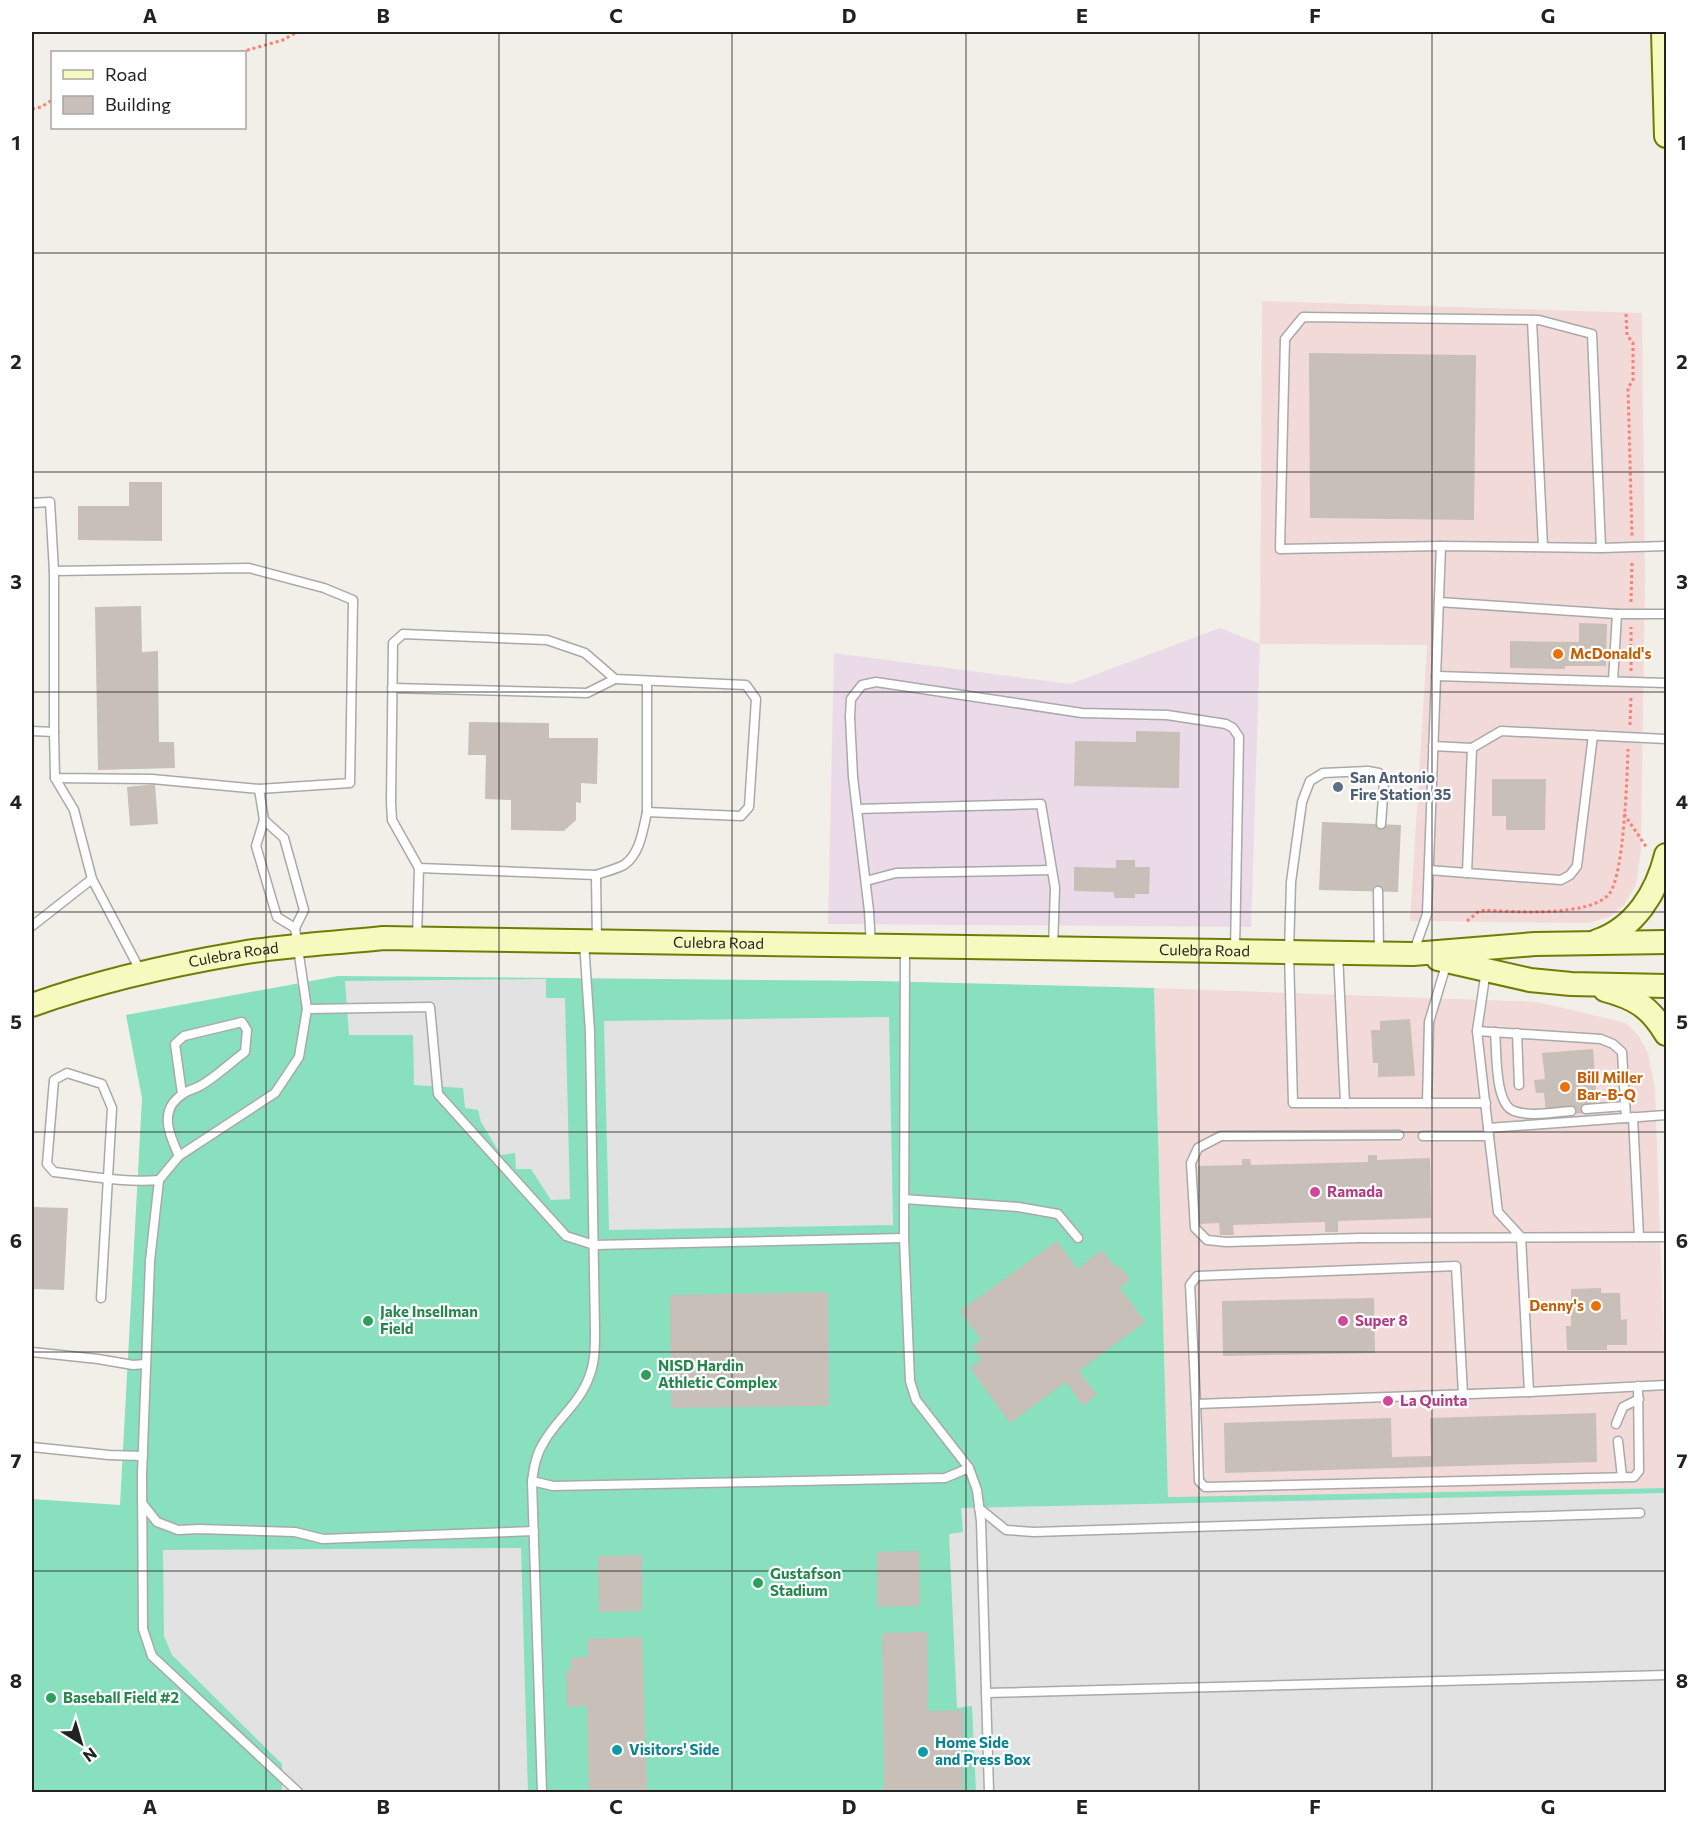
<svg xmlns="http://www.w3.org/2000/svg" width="1698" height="1824" font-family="Commissioner,sans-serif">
	<rect width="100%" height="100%" fill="#f2efe9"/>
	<g fill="#f2dad9">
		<polygon points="1262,301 1642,313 1645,579 1641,850 1636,885 1624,905 1609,917 1589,923 1410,921 1427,645 1260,644"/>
		<polygon points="1154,988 1538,1002 1626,1023 1639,1036 1648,1053 1655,1088 1666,1408 1666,1488 1168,1497"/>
	</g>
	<polygon fill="#ebdbe8" points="1220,628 1260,644 1251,927 828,924 834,653 1070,684"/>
	<polygon fill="#88e0be" points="338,976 877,981 1154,988 1168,1497 1666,1488 1666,1792 32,1792 32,1499 120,1505 142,1098 126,1015"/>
	<g fill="#e2e2e2">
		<polygon points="546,979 546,998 565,998 570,1199 551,1200 531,1169 516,1169 515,1153 501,1155 481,1122 478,1110 465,1108 463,1088 414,1085 413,1035 349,1035 345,981"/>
		<polygon points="889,1017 893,1225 609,1230 604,1021"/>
		<polygon points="1665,1493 1666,1792 976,1792 972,1706 957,1708 949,1534 963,1532 961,1508"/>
		<polygon points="521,1548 528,1792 282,1792 282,1764 172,1655 164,1636 163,1550"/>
	</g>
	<g fill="#c7bfb8">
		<polygon points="1309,353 1476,355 1474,520 1310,518"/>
		<polygon points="129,482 162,482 162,541 78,540 78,506 129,506"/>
		<polygon points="141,606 142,652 158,651 159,742 174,742 175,768 98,770 95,607"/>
		<polygon points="1579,623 1607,624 1606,666 1565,666 1565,669 1510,668 1510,641 1579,642"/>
		<polygon points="469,722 549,723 549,738 598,738 597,784 581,783 581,803 576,802 576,820 564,831 511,830 511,800 485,799 486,755 468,755"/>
		<polygon points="1136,731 1180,732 1179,788 1074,786 1075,741 1136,742"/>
		<polygon points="1492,779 1546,779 1545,830 1506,830 1506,816 1492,816"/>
		<polygon points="155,784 158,824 130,826 127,787"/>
		<polygon points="1322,822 1401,825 1398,892 1319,890"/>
		<polygon points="1116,860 1135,860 1135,867 1150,867 1149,894 1135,894 1135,898 1115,898 1113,892 1074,891 1074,867 1116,868"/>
		<polygon points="1410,1019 1415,1076 1378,1077 1378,1063 1373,1063 1371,1030 1380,1030 1380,1021"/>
		<polygon points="1593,1049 1597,1105 1586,1106 1586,1113 1571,1114 1546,1112 1544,1093 1536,1093 1534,1080 1545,1079 1542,1053"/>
		<polygon points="1368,1155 1377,1155 1377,1160 1430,1158 1431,1218 1338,1221 1338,1232 1325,1232 1325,1222 1233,1225 1234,1235 1220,1235 1219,1223 1200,1224 1198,1166 1242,1165 1242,1159 1250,1159 1251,1165 1368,1162"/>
		<polygon points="32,1207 68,1208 64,1290 32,1289"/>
		<polygon points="1057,1241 1077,1269 1102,1250 1116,1268 1119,1265 1130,1280 1120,1288 1145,1322 1079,1371 1097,1395 1083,1406 1066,1382 1010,1423 970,1368 982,1360 972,1347 981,1340 960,1311"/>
		<polygon points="1601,1288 1601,1293 1620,1293 1621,1320 1627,1319 1627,1345 1607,1345 1607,1350 1567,1350 1566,1326 1571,1326 1571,1289"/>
		<polygon points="828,1292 829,1406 671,1408 670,1295"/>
		<polygon points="1374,1298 1375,1353 1223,1356 1222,1301"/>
		<polygon points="1596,1413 1597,1462 1225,1473 1224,1423 1391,1418 1392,1457 1431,1456 1430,1418"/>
		<polygon points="919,1551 920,1606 877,1607 877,1552"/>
		<polygon points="642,1555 642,1611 599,1612 598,1556"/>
		<polygon points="927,1632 928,1711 963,1710 963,1792 884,1792 882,1633"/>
		<polygon points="642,1637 647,1792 589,1792 587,1706 567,1707 566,1671 571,1671 571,1657 588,1657 588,1639"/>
	</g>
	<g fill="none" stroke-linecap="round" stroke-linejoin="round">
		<g stroke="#a9a9a9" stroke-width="11">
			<g id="service">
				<polyline points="1532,320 1543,547"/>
				<polyline points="32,503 50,502 54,571 249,568 324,588 353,600 350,783 259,789 264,820 256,846 277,917 295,928"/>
				<polyline points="1441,546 1280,549 1285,339 1303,317 1539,320 1592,334 1601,548"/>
				<polyline points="1439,602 1617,614 1666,614"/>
				<polyline points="1436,676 1666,683"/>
				<polyline points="647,681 647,812"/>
				<polyline points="1613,681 1617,614"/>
				<polyline points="392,688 587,693 615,679"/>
				<polyline points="32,731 54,732 55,778 152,779 259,789"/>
				<polyline points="54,732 54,571"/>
				<polyline points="1433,746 1472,748 1501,731 1666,739"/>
				<polyline points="55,778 74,810 92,879 141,972"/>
				<polyline points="857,809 1041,804 1055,888 1053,948"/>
				<polyline points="264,820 284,838 304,910 295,928 307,1009 299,1057 275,1093 179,1156 159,1180 150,1261 142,1474 143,1629 152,1656 298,1792"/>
				<polyline points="1429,870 1467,873 1472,748"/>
				<polyline points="1467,873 1561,880 1570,875 1577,866 1593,735"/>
				<polyline points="596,875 597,941"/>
				<polyline points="866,881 896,873 1051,870"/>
				<polyline points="1378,891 1379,951"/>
				<polyline points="32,926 92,879"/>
				<path d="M 417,938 L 419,868 L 596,875 C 605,872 616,869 624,865 C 640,854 643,830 647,812 L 741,816 L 749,807 L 756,699 L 746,685 L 615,679 L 585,653 L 547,640 L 403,634 L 393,643 L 391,802 L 392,820 L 419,868"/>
				<polyline points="871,946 869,911 853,777 850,717 851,699 862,685 876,682 1082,713 1167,715 1226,724 1233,728 1239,737 1235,951"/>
				<polyline points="905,947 904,1238 910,1381 916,1400 969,1468 977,1490 981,1521 989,1792"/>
				<polyline points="1414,951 1427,914 1441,546 1601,548 1666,546"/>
				<polyline points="1338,953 1345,1103 1486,1103"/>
				<polyline points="1486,970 1477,1031 1488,1128 1666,1115"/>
				<polyline points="307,1009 430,1007 438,1094 566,1236 594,1245 904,1238"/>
				<polyline points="1477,1031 1601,1039 1613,1044 1622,1052 1626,1118"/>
				<path d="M 1495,1032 C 1497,1050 1494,1104 1514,1111 C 1530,1117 1554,1112 1571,1111"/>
				<polyline points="1517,1033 1519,1085"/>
				<polyline points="1345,1103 1293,1103 1289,953 1291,882 1302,802 1310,781 1323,773 1368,771 1379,773 1384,783 1381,824"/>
				<polyline points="1427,1103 1429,1022 1447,962"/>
				<polyline points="1586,1109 1625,1106"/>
				<polyline points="1633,1117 1639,1237"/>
				<polyline points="1488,1128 1498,1212 1521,1237 1529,1392 1666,1385"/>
				<polyline points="1399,1135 1221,1136 1198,1148 1191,1163 1195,1228 1207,1240 1226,1242 1360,1238 1666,1237"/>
				<polyline points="1423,1136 1489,1136"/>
				<path d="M 179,1156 C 169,1134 158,1110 183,1094 C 188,1090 195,1089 200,1086 C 216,1077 230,1063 245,1052 L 247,1030 L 242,1022 L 184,1036 L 175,1044 L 182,1094"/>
				<polyline points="904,1199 1018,1207 1058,1214 1078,1238"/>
				<path d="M 101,1298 L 112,1108 L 102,1084 L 67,1073 L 54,1080 L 47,1164 L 54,1172 C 89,1176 125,1183 159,1180"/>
				<polyline points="32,1352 98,1359 133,1365 146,1364"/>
				<polyline points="1463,1394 1456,1266 1197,1276 1190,1285 1196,1404 1529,1392"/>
				<polyline points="1196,1404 1199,1481 1205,1487 1634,1477 1639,1471 1638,1386"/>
				<polyline points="1616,1424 1623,1407 1639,1399"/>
				<polyline points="1618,1441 1622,1477"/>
				<polyline points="32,1447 109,1455 143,1456"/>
				<polyline points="532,1481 553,1486 945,1478 969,1468"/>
				<polyline points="142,1503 157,1522 178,1530 199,1529 295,1532 323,1539 534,1531"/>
				<polyline points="979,1508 1006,1530 1034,1532 1640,1513"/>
				<polyline points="986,1693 1666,1675"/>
				<path d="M 542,1792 L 532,1481 C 534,1467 536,1454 544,1442 C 557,1419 580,1403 589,1377 C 595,1363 595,1346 595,1331 L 590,1032 L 584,942"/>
			</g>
		</g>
		<g stroke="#707d05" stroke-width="26">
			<g id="secondary">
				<polyline points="1663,32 1666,136"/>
				<path d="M 1597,941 C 1635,928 1657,892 1666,855"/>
				<polyline points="1438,959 1530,980 1571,984 1666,986"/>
				<path d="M 1605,990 C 1635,998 1650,1007 1666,1034"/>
				<path id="s1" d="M 32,1005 C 99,981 170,965 241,953 C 288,945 336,943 383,938 L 1413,954 L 1535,944 L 1666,942"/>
			</g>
		</g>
		<g stroke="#fa8072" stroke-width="3" stroke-dasharray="3 3" stroke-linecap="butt">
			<polyline points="241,52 283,40 297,32"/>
			<polyline points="32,109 41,107 52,100"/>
			<polyline points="1626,314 1627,335 1633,343 1633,380 1628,388 1632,536"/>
			<polyline points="1631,602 1632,561"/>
			<polyline points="1631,671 1631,627"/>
			<polyline points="1630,725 1631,696"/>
			<polyline points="1624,814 1647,848"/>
			<path d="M 1467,921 L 1478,912 L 1485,910 C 1513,912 1590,917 1609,894 C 1624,877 1627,776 1628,749"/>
		</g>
		<use href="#service" stroke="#fff" stroke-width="8"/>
		<use href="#secondary" stroke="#f7fabf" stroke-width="22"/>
	</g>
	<path fill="none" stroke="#222" stroke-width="1.5" stroke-opacity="0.55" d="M 266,32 L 266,1792M 499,32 L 499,1792M 732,32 L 732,1792M 966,32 L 966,1792M 1199,32 L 1199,1792M 1432,32 L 1432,1792M 32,253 L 1666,253M 32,472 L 1666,472M 32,692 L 1666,692M 32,912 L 1666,912M 32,1132 L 1666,1132M 32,1352 L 1666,1352M 32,1571 L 1666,1571"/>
	<g fill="#e8710a" stroke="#fff" stroke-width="2">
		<circle cx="1558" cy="654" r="6"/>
		<circle cx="1565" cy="1087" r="6"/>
		<circle cx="1596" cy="1306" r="6"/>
	</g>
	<circle fill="#5c6f8a" stroke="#fff" stroke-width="2" cx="1338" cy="787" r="6"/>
	<g fill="#d1479c" stroke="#fff" stroke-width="2">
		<circle cx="1315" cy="1192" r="6"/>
		<circle cx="1343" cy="1321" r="6"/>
		<circle cx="1388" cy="1401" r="6"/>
	</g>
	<g fill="#2e9e5b" stroke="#fff" stroke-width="2">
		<circle cx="368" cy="1321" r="6"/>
		<circle cx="646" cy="1375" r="6"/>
		<circle cx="758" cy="1583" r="6"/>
		<circle cx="51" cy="1698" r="6"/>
	</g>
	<g fill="#0f9aa8" stroke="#fff" stroke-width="2">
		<circle cx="617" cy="1750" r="6"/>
		<circle cx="923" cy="1752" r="6"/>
	</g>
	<g text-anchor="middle" stroke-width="4.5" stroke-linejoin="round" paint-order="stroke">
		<g font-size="15" font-weight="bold" fill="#c56008" stroke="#fff" text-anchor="start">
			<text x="1570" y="659">McDonald's</text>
			<text x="1577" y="1083">Bill Miller<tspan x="1577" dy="17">Bar-B-Q</tspan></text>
			<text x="1584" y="1311" text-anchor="end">Denny's</text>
		</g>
		<g font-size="15" font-weight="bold" fill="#4e5e75" stroke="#fff" text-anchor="start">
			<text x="1350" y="783">San Antonio<tspan x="1350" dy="17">Fire Station 35</tspan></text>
		</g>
		<g font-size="15" fill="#222" stroke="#fff">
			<text dy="5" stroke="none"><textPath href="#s1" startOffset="694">Culebra Road</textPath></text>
			<text dy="5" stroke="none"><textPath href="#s1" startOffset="1180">Culebra Road</textPath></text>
			<text dy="5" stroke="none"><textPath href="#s1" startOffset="208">Culebra Road</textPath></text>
		</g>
		<g font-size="15" font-weight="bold" fill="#b23c85" stroke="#fff" text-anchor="start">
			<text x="1327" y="1197">Ramada</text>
			<text x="1355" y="1326">Super 8</text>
			<text x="1400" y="1406">La Quinta</text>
		</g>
		<g font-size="15" font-weight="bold" fill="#27864d" stroke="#fff" text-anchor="start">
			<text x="380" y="1317">Jake Insellman<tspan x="380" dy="17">Field</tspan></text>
			<text x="658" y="1371">NISD Hardin<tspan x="658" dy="17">Athletic Complex</tspan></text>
			<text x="770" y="1579">Gustafson<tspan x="770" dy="17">Stadium</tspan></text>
			<text x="63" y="1703">Baseball Field #2</text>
		</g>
		<g font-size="15" font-weight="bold" fill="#0d838f" stroke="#fff" text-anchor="start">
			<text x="935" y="1748">Home Side<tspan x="935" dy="17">and Press Box</tspan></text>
			<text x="629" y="1755">Visitors' Side</text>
		</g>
	</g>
	<rect width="1698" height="1824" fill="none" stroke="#ffffff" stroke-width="66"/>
	<rect x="51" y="51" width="195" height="78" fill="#ffffff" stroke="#a7a7a7" stroke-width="1.5"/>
	<rect x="63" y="70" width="30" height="9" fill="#f7fabf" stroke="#a7a7a7" stroke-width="1.5"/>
	<text x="105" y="81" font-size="18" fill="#222222">Road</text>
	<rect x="63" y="96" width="30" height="18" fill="#c7bfb8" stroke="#a7a7a7" stroke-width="1.5"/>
	<text x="105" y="111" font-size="18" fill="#222222">Building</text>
	<g transform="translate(81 1743) rotate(143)" stroke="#ffffff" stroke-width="4.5" paint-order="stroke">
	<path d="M0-4.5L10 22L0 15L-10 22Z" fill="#222222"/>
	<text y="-9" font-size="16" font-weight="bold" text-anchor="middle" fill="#222222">N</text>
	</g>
	<rect x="33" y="33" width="1632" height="1758" fill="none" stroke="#222" stroke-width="2"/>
	<g font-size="20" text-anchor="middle" font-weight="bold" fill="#222">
		<text x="150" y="23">A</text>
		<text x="383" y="23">B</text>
		<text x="616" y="23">C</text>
		<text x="849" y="23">D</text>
		<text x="1082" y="23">E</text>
		<text x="1315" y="23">F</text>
		<text x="1548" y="23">G</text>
		<text x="16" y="150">1</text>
		<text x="1682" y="150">1</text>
		<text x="16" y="369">2</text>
		<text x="1682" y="369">2</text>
		<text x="16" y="589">3</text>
		<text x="1682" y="589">3</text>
		<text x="16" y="809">4</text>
		<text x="1682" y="809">4</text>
		<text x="16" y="1029">5</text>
		<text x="1682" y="1029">5</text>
		<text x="16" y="1248">6</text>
		<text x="1682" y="1248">6</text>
		<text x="16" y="1468">7</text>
		<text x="1682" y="1468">7</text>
		<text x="16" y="1688">8</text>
		<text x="1682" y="1688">8</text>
		<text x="150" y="1814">A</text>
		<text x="383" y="1814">B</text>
		<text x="616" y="1814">C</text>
		<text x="849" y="1814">D</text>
		<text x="1082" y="1814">E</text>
		<text x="1315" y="1814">F</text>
		<text x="1548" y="1814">G</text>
	</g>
</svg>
